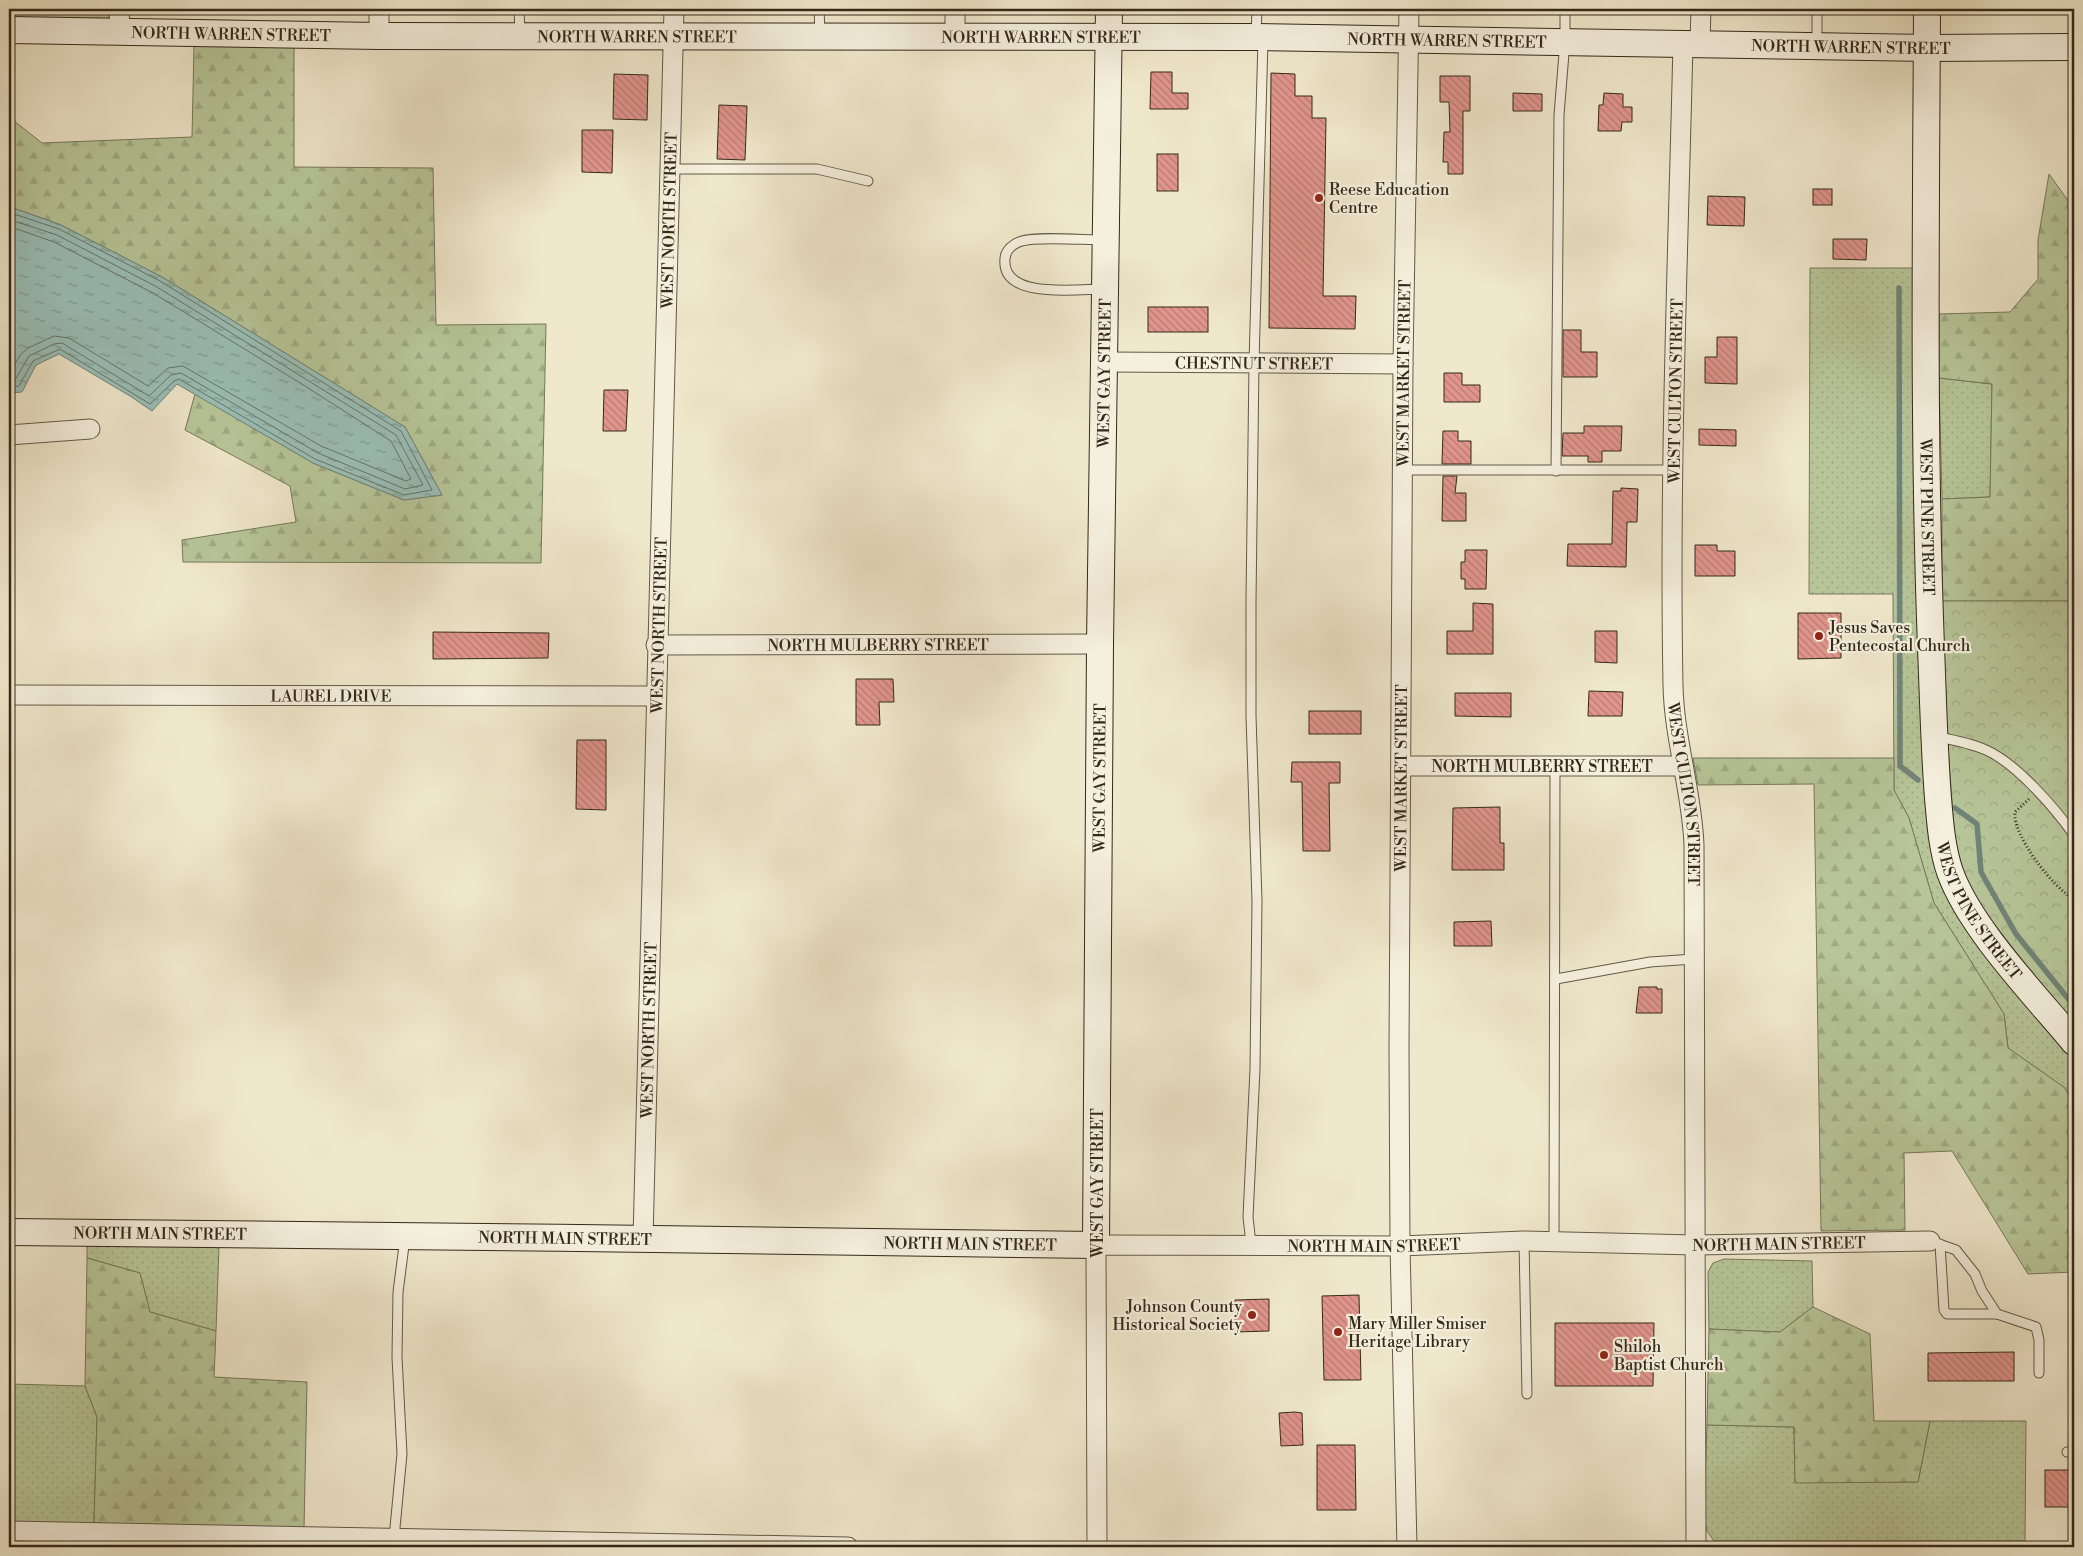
<svg xmlns="http://www.w3.org/2000/svg" width="2083" height="1556" font-family="'Libre Bodoni',serif">
	<defs>
		<pattern id="grass-dots" width="8" height="8" patternUnits="userSpaceOnUse" patternTransform="scale(1.25)"><rect width="8" height="8" fill="#b7c699"/><path d="M2 2h.1M6 6h.1" fill="none" stroke="#9eaa83" stroke-width="1.8" stroke-linecap="round"/></pattern>
		<pattern id="forest-firs" width="22" height="20" patternUnits="userSpaceOnUse" patternTransform="scale(1.25)"><rect width="22" height="20" fill="#b7c699"/><path d="M5 1l3.5 6h-7zM16 11l3.5 6h-7z" fill="#9eaa83"/></pattern>
		<pattern id="park-crowns" width="20" height="18" patternUnits="userSpaceOnUse" patternTransform="scale(1.25)"><rect width="20" height="18" fill="#b7c699"/><path d="M2 6a3 3 0 1 1 6 0M12 15a3 3 0 1 1 6 0" fill="none" stroke="#9eaa83"/></pattern>
		<pattern id="water-ripples" width="26" height="14" patternUnits="userSpaceOnUse" patternTransform="scale(1.25)"><rect width="26" height="14" fill="#9ac0b8"/><path d="M2 4q2-2 4 0t4 0M15 11q2-2 4 0t4 0" fill="none" stroke="#7e9c95"/></pattern>
		<pattern id="building-back-hatch" width="6" height="6" patternUnits="userSpaceOnUse" patternTransform="scale(1.25)"><rect width="6" height="6" fill="#e1958c"/><path d="M-1 5l2 2M0 0l6 6M5-1l2 2" fill="none" stroke="#b77a72"/></pattern>
	</defs>
	<rect width="100%" height="100%" fill="#f0e8cc"/>
	<filter id="stains"><feTurbulence type="fractalNoise" baseFrequency=".004" numOctaves="4"/><feColorMatrix values="0 0 0 0 .2 0 0 0 0 .09 0 0 0 0 .02 0 0 0 .5 -.17"/></filter>
	<radialGradient id="worn" r=".72"><stop offset=".6" stop-color="#630" stop-opacity="0"/><stop offset="1" stop-color="#630" stop-opacity=".3"/></radialGradient>
	<g fill="url(#grass-dots)" stroke="#76785a">
		<polygon points="9,9 115,9 114,14 106,20 9,18"/>
		<polygon points="1810,268 1913,268 1927,806 2055,1037 2074,1059 2074,1106 2065,1088 2008,1048 2004,1014 1934,903 1909,818 1894,790 1893,594 1809,594"/>
		<polygon points="1939,378 1992,384 1990,497 1942,499"/>
		<polygon points="87,1246 219,1246 216,1331 150,1312 140,1273 87,1258"/>
		<polygon points="1724,1259 1812,1261 1813,1307 1780,1332 1709,1329 1708,1272 1713,1263"/>
		<polygon points="9,1384 85,1386 97,1417 94,1523 9,1523"/>
		<polygon points="1930,1421 2026,1421 2025,1541 1714,1541 1707,1531 1704,1517 1707,1425 1794,1427 1795,1482 1918,1482"/>
		<polygon points="17,1540 269,1544 269,1547 17,1547"/>
	</g>
	<g fill="url(#forest-firs)" stroke="#76785a">
		<polygon points="2019,9 2057,9 2057,13 2019,12"/>
		<polygon points="294,44 294,167 433,168 436,325 546,324 541,563 183,562 182,540 296,522 290,486 185,430 195,394 313,463 404,500 442,495 405,427 162,277 61,225 16,209 9,212 9,117 42,143 192,137 194,46"/>
		<polygon points="2049,174 2074,209 2074,601 1942,601 1942,499 1990,497 1992,384 1939,378 1939,314 2010,312 2038,279 2038,240"/>
		<polygon points="1693,758 1894,758 1894,790 1909,818 1934,903 2004,1014 2008,1048 2065,1088 2074,1106 2074,1272 2028,1274 1952,1151 1904,1153 1905,1230 1821,1231 1814,784 1698,785"/>
		<polygon points="87,1258 140,1273 150,1312 216,1331 214,1377 307,1382 304,1529 94,1523 97,1417 85,1386"/>
		<polygon points="1813,1307 1870,1334 1874,1421 1930,1421 1918,1482 1795,1483 1794,1427 1707,1425 1709,1329 1780,1332"/>
	</g>
	<polygon fill="url(#park-crowns)" stroke="#76785a" points="1942,601 2074,601 2074,1029 1979,904 1964,874 1955,843 1945,706"/>
	<polygon fill="url(#water-ripples)" stroke="#718479" points="16,209 61,225 162,277 405,427 442,495 404,500 313,463 177,384 152,411 130,396 59,354 36,365 22,392 9,393 9,212"/>
	<g fill="none" stroke-linecap="round" stroke-linejoin="round">
		<g stroke="#67746a" stroke-width="1">
			<polyline points="9,216 17,215 59,229 160,281 401,431 432,490 404,495 315,459 179,379 174,381 150,404 60,349 33,361 19,386 9,388"/>
			<polyline points="9,223 17,222 57,235 157,287 396,435 423,485 405,489 318,453 181,373 171,375 149,396 62,343 54,344 29,356 15,380 9,382"/>
			<polyline points="9,230 17,229 54,242 153,293 305,386 391,441 411,479 406,481 321,446 183,366 168,368 148,386 69,338 54,336 28,348 21,354 9,374"/>
		</g>
		<g stroke="#718479" stroke-width="5.5">
			<polyline points="1899,288 1900,766 1918,780"/>
			<polyline points="1955,808 1977,824 1981,872 2016,934 2074,1006"/>
		</g>
	</g>
	<g fill="url(#building-back-hatch)" stroke="#34291b">
		<polygon points="1151,72 1172,72 1172,93 1188,93 1188,109 1150,109"/>
		<polygon points="1271,73 1295,74 1295,96 1312,96 1312,118 1326,118 1323,296 1356,296 1355,329 1269,328"/>
		<polygon points="614,74 648,75 647,120 613,119"/>
		<polygon points="1440,76 1470,76 1470,111 1463,111 1463,174 1448,174 1448,162 1443,162 1444,132 1450,132 1449,102 1440,102"/>
		<polygon points="1513,93 1542,94 1542,111 1513,111"/>
		<polygon points="1604,93 1623,94 1623,107 1632,107 1632,122 1622,122 1621,131 1598,131 1599,105 1603,105"/>
		<polygon points="719,105 747,106 745,160 717,159"/>
		<polygon points="582,130 613,130 612,173 582,172"/>
		<rect x="1157" y="154" width="21" height="37"/>
		<rect x="1813" y="189" width="19" height="16"/>
		<polygon points="1708,196 1745,197 1744,226 1707,225"/>
		<polygon points="1833,239 1867,239 1866,260 1833,259"/>
		<rect x="1148" y="307" width="60" height="25"/>
		<polygon points="1563,330 1581,330 1581,352 1597,352 1597,377 1563,377"/>
		<polygon points="1717,337 1737,337 1737,384 1705,383 1705,357 1717,357"/>
		<polygon points="1444,373 1462,373 1462,385 1480,385 1480,402 1444,402"/>
		<polygon points="604,390 628,390 626,431 603,431"/>
		<polygon points="1584,426 1622,426 1621,451 1602,451 1602,462 1588,462 1588,456 1562,456 1563,433 1584,433"/>
		<polygon points="1699,429 1736,430 1736,446 1699,445"/>
		<polygon points="1443,431 1458,431 1458,441 1471,441 1471,464 1442,464"/>
		<polygon points="1443,476 1457,476 1455,493 1466,493 1466,521 1442,521"/>
		<polygon points="1621,488 1638,489 1637,522 1627,522 1626,567 1567,566 1568,544 1612,544 1613,491 1621,491"/>
		<polygon points="1695,545 1717,545 1717,551 1735,551 1735,576 1695,576"/>
		<polygon points="1465,550 1487,550 1486,589 1465,589 1465,579 1461,579 1461,562 1465,562"/>
		<polygon points="1473,603 1493,604 1493,654 1447,654 1447,631 1473,631"/>
		<polygon points="1798,613 1841,613 1841,658 1798,659"/>
		<polygon points="1595,631 1617,631 1617,663 1595,662"/>
		<polygon points="433,632 549,633 548,658 433,659"/>
		<polygon points="856,679 893,679 894,702 879,702 880,725 856,725"/>
		<polygon points="1589,691 1623,692 1622,716 1588,716"/>
		<polygon points="1455,693 1511,693 1511,717 1455,716"/>
		<rect x="1309" y="711" width="52" height="23"/>
		<polygon points="577,740 606,740 606,810 576,809"/>
		<polygon points="1292,762 1340,762 1340,783 1329,783 1330,851 1303,851 1302,782 1291,782"/>
		<polygon points="1500,807 1500,843 1504,843 1504,870 1452,870 1453,808"/>
		<polygon points="1491,921 1492,946 1454,946 1454,922"/>
		<polygon points="1639,987 1657,987 1657,989 1662,989 1662,1013 1636,1013"/>
		<polygon points="1359,1295 1361,1380 1324,1380 1322,1296"/>
		<polygon points="1269,1299 1269,1331 1235,1332 1235,1300"/>
		<polygon points="1555,1323 1654,1323 1653,1386 1555,1386"/>
		<polygon points="2014,1352 2014,1381 1928,1381 1928,1353"/>
		<polygon points="1295,1412 1302,1413 1303,1445 1281,1446 1279,1413"/>
		<polygon points="1317,1445 1355,1445 1356,1510 1317,1510"/>
		<rect x="2045" y="1470" width="29" height="37"/>
	</g>
	<g fill="none" stroke-linecap="round" stroke-linejoin="round">
		<g stroke="#635947" stroke-width="11">
			<g id="lane">
				<polyline points="519,9 520,33"/>
				<polyline points="819,9 820,33"/>
				<polyline points="1817,9 1817,44"/>
				<polyline points="1256,34 1257,9"/>
				<polyline points="670,169 817,169 868,181"/>
				<path d="M 1102,289 C 1078,289 1001,300 1005,259 C 1005,250 1014,243 1022,241 C 1038,236 1084,240 1103,240"/>
				<polyline points="1403,470 1673,470"/>
				<polyline points="1556,471 1559,115 1565,41 1565,9"/>
				<path d="M 1938,737 C 1954,740 1970,743 1986,750 C 2016,763 2055,808 2074,835"/>
				<polyline points="1556,979 1650,962 1694,959"/>
				<polyline points="1524,1241 1527,1394"/>
				<path d="M 1554,1241 C 1553,1083 1556,924 1555,766"/>
				<polyline points="1930,1241 1956,1250 1975,1274 1982,1291 1997,1314 2036,1327 2039,1340 2039,1373"/>
				<polyline points="1251,1244 1248,1217 1255,1069 1257,901 1251,716 1251,602 1254,363 1263,40"/>
				<polyline points="1940,1244 1944,1310 1947,1314 1997,1314"/>
				<polyline points="2067,1452 2074,1452"/>
				<polyline points="394,1538 402,1454 397,1357 398,1292 405,1238"/>
			</g>
		</g>
		<g stroke="#635947" stroke-width="21">
			<g id="street">
				<polyline points="119,9 120,31"/>
				<polyline points="379,9 379,36"/>
				<polyline points="955,37 955,9"/>
				<path id="s1" d="M 1683,43 C 1678,257 1669,471 1673,685 C 1674,739 1692,791 1694,845 L 1696,1547"/>
				<polyline points="1700,43 1701,9"/>
				<path id="s2" d="M 1104,362 L 1403,364"/>
				<polyline points="9,435 90,429"/>
				<path id="s3" d="M 656,645 L 1100,644"/>
				<path id="s4" d="M 9,695 L 655,696"/>
				<path id="s5" d="M 1401,766 L 1683,766"/>
				<path id="s6" d="M 643,1240 L 674,9"/>
				<polyline points="9,1531 848,1547"/>
				<path id="s7" d="M 1097,1547 L 1096,1245 L 1400,1246 L 1524,1241 L 1696,1245 L 1930,1241"/>
				<path id="s8" d="M 1407,1547 L 1400,1246 L 1399,1049 L 1403,364 L 1409,9"/>
			</g>
		</g>
		<g stroke="#34291b" stroke-width="28">
			<g id="secondary">
				<path id="s9" d="M 1927,9 C 1926,221 1923,434 1931,647 C 1933,697 1934,747 1938,798 C 1940,822 1942,849 1950,872 C 1970,928 2036,996 2074,1042"/>
				<path id="s10" d="M 9,30 L 379,36 L 1256,37 L 1927,48 L 2074,47"/>
				<path id="s11" d="M 9,1232 C 371,1234 734,1241 1096,1245 L 1100,644 L 1109,9"/>
			</g>
		</g>
		<g stroke="#34291b" stroke-width="3" stroke-dasharray="1 2.5" stroke-linecap="butt">
			<polyline points="2070,756 2074,760"/>
			<path d="M 2029,799 L 2015,812 C 2012,835 2054,889 2074,899"/>
		</g>
		<use href="#lane" stroke="#f5f0de" stroke-width="9"/>
		<use href="#street" stroke="#f5f0de" stroke-width="19"/>
		<use href="#secondary" stroke="#f5f0de" stroke-width="26"/>
	</g>
	<g fill="#8f2418" stroke="#f5f0de" stroke-width="2">
		<circle cx="1319" cy="198" r="5"/>
		<circle cx="1819" cy="636" r="5"/>
		<circle cx="1252" cy="1315" r="5"/>
		<circle cx="1338" cy="1332" r="5"/>
		<circle cx="1604" cy="1355" r="5"/>
	</g>
	<g text-anchor="middle" stroke-width="4.5" stroke-linejoin="round" paint-order="stroke">
		<g font-size="16" fill="#34291b" stroke="#f5f0de">
			<text dy="6" stroke="none"><textPath href="#s10" startOffset="222">NORTH WARREN STREET</textPath></text>
			<text dy="6" stroke="none"><textPath href="#s10" startOffset="628">NORTH WARREN STREET</textPath></text>
			<text dy="6" stroke="none"><textPath href="#s10" startOffset="1032">NORTH WARREN STREET</textPath></text>
			<text dy="6" stroke="none"><textPath href="#s10" startOffset="1438">NORTH WARREN STREET</textPath></text>
			<text dy="6" stroke="none"><textPath href="#s10" startOffset="1842">NORTH WARREN STREET</textPath></text>
			<text dy="6" stroke="none"><textPath href="#s6" startOffset="1020">WEST NORTH STREET</textPath></text>
			<text dy="6" stroke="none"><textPath href="#s2" startOffset="150">CHESTNUT STREET</textPath></text>
			<text dy="6" stroke="none"><textPath href="#s11" startOffset="1959">WEST GAY STREET</textPath></text>
			<text dy="6" stroke="none"><textPath href="#s8" startOffset="1174">WEST MARKET STREET</textPath></text>
			<text transform="translate(1675 391) rotate(-89)" y="6">WEST CULTON STREET</text>
			<text dy="6" stroke="none"><textPath href="#s9" startOffset="508">WEST PINE STREET</textPath></text>
			<text dy="6" stroke="none"><textPath href="#s6" startOffset="615">WEST NORTH STREET</textPath></text>
			<text dy="6" stroke="none"><textPath href="#s3" startOffset="222">NORTH MULBERRY STREET</textPath></text>
			<text dy="6" stroke="none"><textPath href="#s4" startOffset="322">LAUREL DRIVE</textPath></text>
			<text dy="6" stroke="none"><textPath href="#s5" startOffset="141">NORTH MULBERRY STREET</textPath></text>
			<text dy="6" stroke="none"><textPath href="#s11" startOffset="1554">WEST GAY STREET</textPath></text>
			<text dy="6" stroke="none"><textPath href="#s8" startOffset="769">WEST MARKET STREET</textPath></text>
			<text dy="6" stroke="none"><textPath href="#s1" startOffset="752">WEST CULTON STREET</textPath></text>
			<text dy="6" stroke="none"><textPath href="#s9" startOffset="912">WEST PINE STREET</textPath></text>
			<text dy="6" stroke="none"><textPath href="#s6" startOffset="210">WEST NORTH STREET</textPath></text>
			<text transform="translate(1097 1183) rotate(-90)" y="6">WEST GAY STREET</text>
			<text dy="6" stroke="none"><textPath href="#s11" startOffset="151">NORTH MAIN STREET</textPath></text>
			<text dy="6" stroke="none"><textPath href="#s11" startOffset="556">NORTH MAIN STREET</textPath></text>
			<text dy="6" stroke="none"><textPath href="#s7" startOffset="985">NORTH MAIN STREET</textPath></text>
			<text dy="6" stroke="none"><textPath href="#s11" startOffset="961">NORTH MAIN STREET</textPath></text>
			<text dy="6" stroke="none"><textPath href="#s7" startOffset="580">NORTH MAIN STREET</textPath></text>
		</g>
		<g font-size="16" fill="#34291b" stroke="#f5f0de" text-anchor="start">
			<text x="1329" y="195">Reese Education<tspan x="1329" dy="18">Centre</tspan></text>
			<text x="1829" y="633">Jesus Saves<tspan x="1829" dy="18">Pentecostal Church</tspan></text>
			<text x="1242" y="1312" text-anchor="end">Johnson County<tspan x="1242" dy="18">Historical Society</tspan></text>
			<text x="1348" y="1329">Mary Miller Smiser<tspan x="1348" dy="18">Heritage Library</tspan></text>
			<text x="1614" y="1352">Shiloh<tspan x="1614" dy="18">Baptist Church</tspan></text>
		</g>
	</g>
	<rect width="2083" height="1556" fill="none" stroke="#f0e8cc" stroke-width="30"/>
	<rect x="10" y="10" width="2063" height="1536" fill="none" stroke="#34291b" stroke-width="2.5"/>
	<rect x="15" y="15" width="2053" height="1526" fill="none" stroke="#34291b"/>
	<rect width="100%" height="100%" filter="url(#stains)"/>
	<rect width="100%" height="100%" fill="url(#worn)"/>
</svg>
